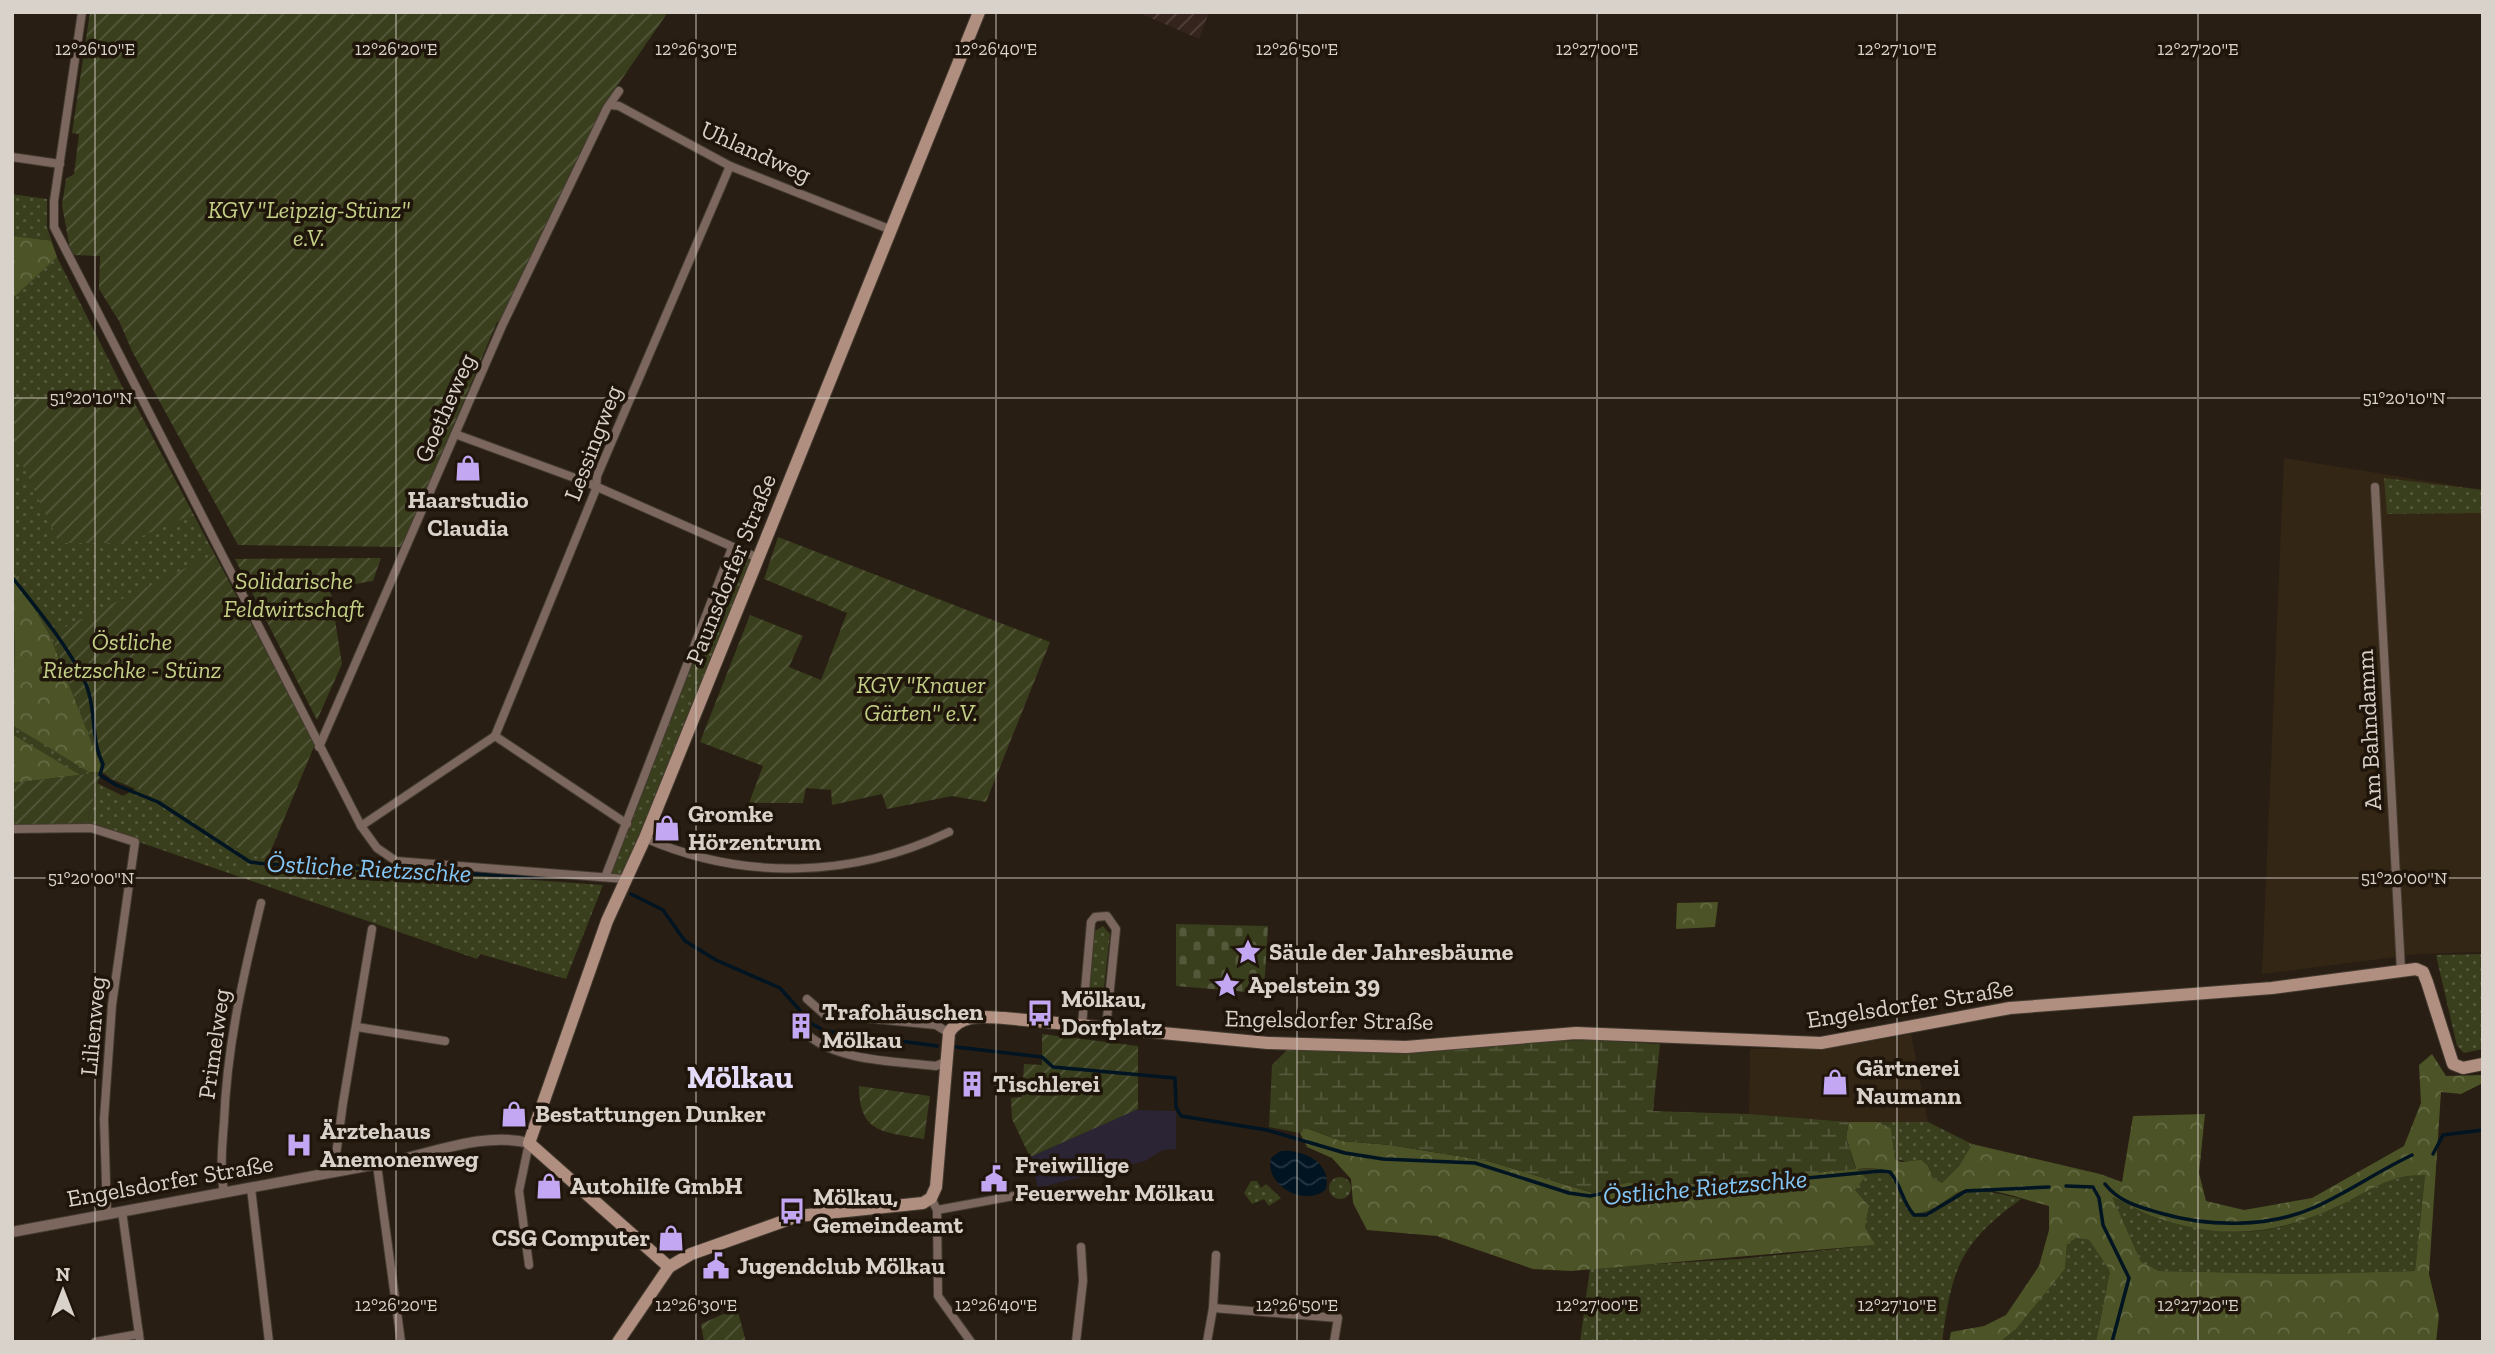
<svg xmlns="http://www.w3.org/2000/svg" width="2495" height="1354" font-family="'Zilla Slab',serif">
	<defs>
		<pattern id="industrial-furrows" width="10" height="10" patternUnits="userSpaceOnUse" patternTransform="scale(1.75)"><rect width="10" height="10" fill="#35231d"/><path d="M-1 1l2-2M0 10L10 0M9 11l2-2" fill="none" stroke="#52423c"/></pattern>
		<pattern id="grass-dots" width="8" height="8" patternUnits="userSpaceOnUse" patternTransform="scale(1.75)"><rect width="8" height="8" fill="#393e1d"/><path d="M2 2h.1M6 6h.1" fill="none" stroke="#55593c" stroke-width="1.8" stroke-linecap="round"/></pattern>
		<pattern id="forest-crowns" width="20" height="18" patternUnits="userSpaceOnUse" patternTransform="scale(1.75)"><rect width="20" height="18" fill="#4c5326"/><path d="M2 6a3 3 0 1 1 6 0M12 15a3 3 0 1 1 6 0" fill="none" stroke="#656b44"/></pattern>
		<pattern id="wetland-marsh" width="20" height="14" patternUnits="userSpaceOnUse" patternTransform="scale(1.75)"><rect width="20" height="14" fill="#393e1d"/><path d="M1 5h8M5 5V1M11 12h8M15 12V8" fill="none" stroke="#55593c"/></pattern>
		<pattern id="cemetery-stones" width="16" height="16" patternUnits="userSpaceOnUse" patternTransform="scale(1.75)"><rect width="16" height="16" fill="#393e1d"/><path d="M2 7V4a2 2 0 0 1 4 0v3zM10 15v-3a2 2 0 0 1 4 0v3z" fill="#55593c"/></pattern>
		<pattern id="garden-furrows" width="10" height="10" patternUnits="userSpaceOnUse" patternTransform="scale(1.75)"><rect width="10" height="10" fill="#393e1d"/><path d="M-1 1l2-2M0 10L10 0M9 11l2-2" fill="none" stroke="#55593c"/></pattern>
		<pattern id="water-waves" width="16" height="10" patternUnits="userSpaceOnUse" patternTransform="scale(1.75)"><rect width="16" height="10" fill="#011422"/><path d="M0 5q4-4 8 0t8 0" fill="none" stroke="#253541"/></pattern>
	</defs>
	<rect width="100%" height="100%" fill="#281e13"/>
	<g fill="#342615">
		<polygon points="2284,458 2483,490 2483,952 2418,954 2262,974"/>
		<polygon points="1911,1034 1928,1122 1849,1122 1749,1114 1750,1049 1827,1049"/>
	</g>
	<polygon fill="url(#industrial-furrows)" points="1137,12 1209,12 1199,39"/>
	<polygon fill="#2a2434" points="1135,1110 1176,1111 1176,1149 1163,1150 1145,1161 1038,1188 1030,1157"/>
	<g fill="url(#grass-dots)">
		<polygon points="12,194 47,199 47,227 57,257 129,400 134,402 315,744 267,860 414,867 463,875 603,885 566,979 480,954 477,959 87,824 97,783 123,796 135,789 103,772 12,783"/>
		<polygon points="2384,478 2483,490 2483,513 2387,514"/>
		<polygon points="732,548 758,558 625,879 606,875"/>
		<polygon points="1103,926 1110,934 1102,1006 1094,1010 1088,1004 1095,931"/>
		<polygon points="2483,954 2483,1049 2464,1053 2457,1046 2436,955"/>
		<polygon points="1877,1122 1928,1122 1972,1144 1959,1166 1942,1183 1933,1178 1928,1166 1895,1159 1891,1128"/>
		<path d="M 1856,1169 L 1887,1169 L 1898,1178 L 1901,1194 L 1924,1213 C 1961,1185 1978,1188 2021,1199 C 1959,1244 1952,1269 1942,1342 L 1580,1342 L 1590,1268 L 1738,1259 L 1874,1245 L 1865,1227 L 1869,1206 L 1855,1190 Z"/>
		<path d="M 2425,1174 L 2415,1271 L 2301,1274 L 2159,1271 L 2141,1263 L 2111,1196 C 2193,1235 2251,1247 2336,1207 C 2371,1191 2383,1177 2425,1174 Z"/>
		<circle cx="1340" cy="1188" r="11"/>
		<polygon points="1251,1181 1257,1181 1261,1188 1266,1184 1281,1198 1269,1206 1264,1199 1252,1204 1244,1193"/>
		<polygon points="2075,1238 2089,1240 2110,1271 2096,1342 2000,1342 2016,1329 2065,1269 2067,1244"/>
	</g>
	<g fill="url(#forest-crowns)" fill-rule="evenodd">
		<polygon points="12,236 51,241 57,257 12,299"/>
		<polygon points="12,570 49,634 103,772 89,772 12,725 15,648"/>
		<polygon points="12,734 80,775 12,783"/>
		<polygon points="1718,902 1715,927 1676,929 1677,903"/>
		<path d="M 2432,1054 L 2446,1076 L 2483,1075 L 2483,1083 L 2461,1094 L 2441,1092 L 2429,1274 L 2439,1316 L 2436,1342 L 2096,1342 L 2110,1271 L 2089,1240 L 2076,1238 L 2067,1244 L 2065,1269 L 2016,1329 L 2000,1342 L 1949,1342 L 1951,1332 L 1984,1326 L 2006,1315 L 2039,1266 L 2049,1230 L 2049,1206 C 2027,1201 1984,1184 1964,1190 C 1947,1196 1932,1214 1915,1213 C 1886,1187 1913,1165 1857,1169 L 1865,1177 L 1855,1190 L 1869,1206 L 1865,1227 L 1875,1245 L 1571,1271 L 1533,1269 L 1437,1236 L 1367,1230 L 1353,1203 L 1351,1179 L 1332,1158 L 1307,1147 L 1300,1133 L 1306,1128 L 1341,1141 L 1390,1145 L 1488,1161 L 1593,1193 L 1629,1182 L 1651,1189 L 1856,1168 L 1846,1137 L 1849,1122 L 1877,1122 L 1891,1128 L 1895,1159 L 1901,1162 L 1921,1160 L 1928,1166 L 1933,1178 L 1942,1183 L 1959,1166 L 1972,1144 L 2100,1174 L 2122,1182 L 2133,1116 L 2205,1114 L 2199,1173 L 2206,1201 L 2244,1210 L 2312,1198 L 2404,1146 L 2421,1103 L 2419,1065 ZM 2425,1175 L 2415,1271 L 2301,1274 L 2159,1271 L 2141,1262 L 2112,1197 C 2126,1202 2140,1212 2155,1217 C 2221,1240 2274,1236 2336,1207 C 2367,1193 2389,1174 2425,1175 Z"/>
	</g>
	<polygon fill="url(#wetland-marsh)" points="1590,1040 1660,1044 1653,1111 1749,1114 1849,1122 1846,1137 1856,1169 1651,1189 1629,1182 1593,1193 1488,1161 1390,1145 1341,1141 1306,1128 1300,1133 1269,1127 1272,1065 1287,1050 1417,1053 1533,1041"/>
	<polygon fill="url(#cemetery-stones)" points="1176,924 1268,926 1264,990 1247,992 1176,986"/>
	<g fill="url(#garden-furrows)">
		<polygon points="90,12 668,12 604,105 502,322 497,322 402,547 238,545 132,351 119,321 99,289 100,256 71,255 62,205 66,179 74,174 79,134 72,133"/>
		<polygon points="13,398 134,402 193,514 126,543 59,543 12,442"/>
		<polygon points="778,537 1050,642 986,802 952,796 887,809 882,794 832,805 831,790 806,788 803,803 749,803 763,766 700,742 750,615 803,636 789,667 821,680 847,613 764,579"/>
		<polygon points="214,554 315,744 266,860 213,837 199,822 155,796 111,779 103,772 97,783 87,824 12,826 12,783 103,772 51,634"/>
		<polygon points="381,558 373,581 330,588 342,664 317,720 235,559"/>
		<polygon points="1042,1034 1138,1046 1138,1109 1030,1157 1012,1119 1011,1098 1022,1097 1024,1064 1042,1065"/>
		<path d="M 859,1086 L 930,1096 L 924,1139 C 884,1132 859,1134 859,1086 Z"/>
		<polygon points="737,1308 746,1342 704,1342 701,1324"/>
	</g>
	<path fill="url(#water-waves)" d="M 1280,1151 C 1302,1149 1332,1162 1326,1189 C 1306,1208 1264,1186 1271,1158 Z"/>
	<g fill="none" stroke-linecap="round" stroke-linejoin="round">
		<g stroke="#011422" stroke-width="3.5">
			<path d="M 12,577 C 38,610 66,643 84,680 C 97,706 90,739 103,764 L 100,775 L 116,785 L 158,802 L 250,862 L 265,864 L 545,877"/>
			<polyline points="631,894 663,910 685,941 716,960 780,988 812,1024 825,1031 937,1046"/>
			<path d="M 956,1047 L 1042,1057 L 1053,1067 L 1175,1078 L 1176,1107 L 1181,1116 L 1267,1130 L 1345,1153 L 1383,1159 L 1475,1163 L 1569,1193 L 1590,1196 L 1633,1187 L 1646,1193 L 1881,1171 L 1890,1172 C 1901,1184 1902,1202 1914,1215 L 1926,1215 L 1966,1191 L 2049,1187"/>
			<polyline points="2433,1154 2443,1135 2483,1130"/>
			<path d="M 2105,1184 C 2119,1202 2139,1207 2160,1213 C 2208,1227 2267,1228 2313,1208 C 2347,1193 2378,1171 2412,1155"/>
			<polyline points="2066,1186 2093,1187 2099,1198 2103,1225 2129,1278 2112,1342"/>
		</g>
		<g stroke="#443b30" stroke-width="10">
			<g id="minor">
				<polyline points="82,12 54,201 54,227 361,826 377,848 396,861 625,879"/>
				<polyline points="611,105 619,106 730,166 889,229"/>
				<polyline points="12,157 60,164"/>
				<polyline points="455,434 586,482 758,558"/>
				<polyline points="2375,487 2401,970"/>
				<polyline points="495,736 627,824"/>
				<polyline points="319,747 502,326 607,108 619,91"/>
				<polyline points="361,826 495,736 596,489 597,476 730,166"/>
				<polyline points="12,829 91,828 135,842 112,1005 104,1119 107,1214"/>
				<path d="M 645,838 C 743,881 853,878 949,832"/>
				<polyline points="606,875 732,548"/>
				<polyline points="807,999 824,1014 936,1025 949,1033"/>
				<polyline points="1082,1025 1091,922 1095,917 1107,916 1116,929 1106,1028"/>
				<polyline points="357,1027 445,1041"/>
				<path d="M 809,1036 C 841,1062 897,1061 936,1066 L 945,1062"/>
				<polyline points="529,1143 519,1191 529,1265"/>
				<polyline points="377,1165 401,1342"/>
				<polyline points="337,1172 336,1155 343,1103 372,929"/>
				<polyline points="251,1188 269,1342"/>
				<path d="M 224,1193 C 220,1169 222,1146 224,1122 C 227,1045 243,977 261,903"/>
				<polyline points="931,1198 937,1210 938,1296 971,1342"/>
				<polyline points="937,1210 1030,1193"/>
				<polyline points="122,1211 140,1342"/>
				<polyline points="1213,1308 1338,1318 1334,1342"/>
				<polyline points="95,1342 139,1334"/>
				<polyline points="1076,1342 1083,1281 1081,1247"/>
				<polyline points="1207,1342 1213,1308 1216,1255"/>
			</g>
		</g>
		<g stroke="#443b30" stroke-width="12">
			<path id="tertiary" d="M 12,1232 C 136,1209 260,1186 383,1163 C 430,1155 481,1131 529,1143"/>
		</g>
		<g stroke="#443b30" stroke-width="14">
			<g id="secondary">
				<polyline points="669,1267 529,1143 607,921 645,838 979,12"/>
				<path d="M 618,1342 L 669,1267 L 691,1254 L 798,1216 L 923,1203 L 931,1198 L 936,1187 L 949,1033 C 960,1013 985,1017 1004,1018 L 1268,1043 L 1406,1047 L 1576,1033 L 1821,1043 L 2010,1008 L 2272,988 L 2416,969 L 2423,972 L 2427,982 L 2453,1064 L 2463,1068 L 2483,1064"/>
			</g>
		</g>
		<use href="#minor" stroke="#7b675e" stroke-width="8"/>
		<use href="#tertiary" stroke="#7b675e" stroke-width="10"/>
		<use href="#secondary" stroke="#b08f81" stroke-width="12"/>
	</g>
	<path fill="none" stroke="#d9d2cb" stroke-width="2" stroke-opacity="0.45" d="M 95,12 L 95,1342M 396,12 L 396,1342M 696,12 L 696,1342M 996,12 L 996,1342M 1297,12 L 1297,1342M 1597,12 L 1597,1342M 1897,12 L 1897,1342M 2198,12 L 2198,1342M 12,398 L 2483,398M 12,878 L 2483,878"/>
	<defs>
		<g id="shop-bare" transform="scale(2.1)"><path d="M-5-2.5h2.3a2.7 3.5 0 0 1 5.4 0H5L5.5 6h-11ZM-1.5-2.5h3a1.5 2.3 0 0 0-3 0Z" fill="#c3a7f2" stroke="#1f150a" stroke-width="2.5" paint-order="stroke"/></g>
		<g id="sight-bare" transform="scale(2.1)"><path d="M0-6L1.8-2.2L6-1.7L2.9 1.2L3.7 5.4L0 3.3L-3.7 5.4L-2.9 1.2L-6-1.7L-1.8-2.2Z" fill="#c3a7f2" stroke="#1f150a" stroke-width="2.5" paint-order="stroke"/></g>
		<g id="bus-bare" transform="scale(2.1)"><path d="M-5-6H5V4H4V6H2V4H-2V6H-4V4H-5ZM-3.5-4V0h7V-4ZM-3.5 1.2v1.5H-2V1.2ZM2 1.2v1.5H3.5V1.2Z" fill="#c3a7f2" stroke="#1f150a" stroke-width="2.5" paint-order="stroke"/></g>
		<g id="building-bare" transform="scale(2.1)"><path d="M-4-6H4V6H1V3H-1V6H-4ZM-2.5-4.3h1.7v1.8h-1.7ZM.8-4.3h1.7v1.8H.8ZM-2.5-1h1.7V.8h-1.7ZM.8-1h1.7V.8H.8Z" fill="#c3a7f2" stroke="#1f150a" stroke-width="2.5" paint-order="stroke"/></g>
		<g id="hospital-bare" transform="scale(2.1)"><path d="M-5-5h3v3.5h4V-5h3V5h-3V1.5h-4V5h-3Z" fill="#c3a7f2" stroke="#1f150a" stroke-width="2.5" paint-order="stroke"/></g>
		<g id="civic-bare" transform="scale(2.1)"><path d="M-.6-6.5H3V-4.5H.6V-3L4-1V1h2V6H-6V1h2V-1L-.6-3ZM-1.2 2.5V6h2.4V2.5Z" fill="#c3a7f2" stroke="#1f150a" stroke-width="2.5" paint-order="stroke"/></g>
	</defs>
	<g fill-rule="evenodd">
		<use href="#shop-bare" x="468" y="468"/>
		<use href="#shop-bare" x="667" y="828"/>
		<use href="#sight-bare" x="1248" y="952"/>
		<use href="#sight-bare" x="1227" y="985"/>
		<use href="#bus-bare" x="1040" y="1013"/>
		<use href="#building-bare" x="801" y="1026"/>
		<use href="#shop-bare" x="1835" y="1082"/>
		<use href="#building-bare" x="972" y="1084"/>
		<use href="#shop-bare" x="514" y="1114"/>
		<use href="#hospital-bare" x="299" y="1145"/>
		<use href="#civic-bare" x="994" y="1179"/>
		<use href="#shop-bare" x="549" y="1186"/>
		<use href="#bus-bare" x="792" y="1211"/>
		<use href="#shop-bare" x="671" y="1238"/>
		<use href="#civic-bare" x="716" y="1266"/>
	</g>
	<g text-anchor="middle" stroke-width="7" stroke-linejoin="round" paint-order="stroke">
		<g font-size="24" fill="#d9d2cb" stroke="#1f150a">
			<text transform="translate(756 152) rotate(24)" y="8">Uhlandweg</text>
			<text transform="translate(445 408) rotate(-66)" y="8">Goetheweg</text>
			<text transform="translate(593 443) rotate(-69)" y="8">Lessingweg</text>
			<text transform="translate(731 569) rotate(-68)" y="8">Paunsdorfer Straße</text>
			<text transform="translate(2369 730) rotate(-93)" y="8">Am Bahndamm</text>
			<text transform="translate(1910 1004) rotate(-9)" y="8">Engelsdorfer Straße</text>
			<text transform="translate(1329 1020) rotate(1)" y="8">Engelsdorfer Straße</text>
			<text transform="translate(93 1026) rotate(-85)" y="8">Lilienweg</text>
			<text transform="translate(214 1044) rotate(-82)" y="8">Primelweg</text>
			<text transform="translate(170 1181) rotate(-10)" y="8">Engelsdorfer Straße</text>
		</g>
		<g font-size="24" font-style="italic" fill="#c4d087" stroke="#1f150a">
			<text x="309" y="218">KGV "Leipzig-Stünz"<tspan x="309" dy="28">e.V.</tspan></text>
			<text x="294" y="589">Solidarische<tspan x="294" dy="28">Feldwirtschaft</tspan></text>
			<text x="132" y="650">Östliche<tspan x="132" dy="28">Rietzschke - Stünz</tspan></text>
			<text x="921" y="693">KGV "Knauer<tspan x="921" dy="28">Gärten" e.V.</tspan></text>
		</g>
		<g font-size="24" font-weight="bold" fill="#d9d2cb" stroke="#1f150a" text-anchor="start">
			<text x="468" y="508" text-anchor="middle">Haarstudio<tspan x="468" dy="28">Claudia</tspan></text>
			<text x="688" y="822">Gromke<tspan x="688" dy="28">Hörzentrum</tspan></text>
			<text x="1269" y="960">Säule der Jahresbäume</text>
			<text x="1248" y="993">Apelstein 39</text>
			<text x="1061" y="1007">Mölkau,<tspan x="1061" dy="28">Dorfplatz</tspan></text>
			<text x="822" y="1020">Trafohäuschen<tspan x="822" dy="28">Mölkau</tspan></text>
			<text x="1856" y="1076">Gärtnerei<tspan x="1856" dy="28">Naumann</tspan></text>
			<text x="993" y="1092">Tischlerei</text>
			<text x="535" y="1122">Bestattungen Dunker</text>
			<text x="320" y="1139">Ärztehaus<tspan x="320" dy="28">Anemonenweg</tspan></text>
			<text x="1015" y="1173">Freiwillige<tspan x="1015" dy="28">Feuerwehr Mölkau</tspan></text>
			<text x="570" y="1194">Autohilfe GmbH</text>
			<text x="813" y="1205">Mölkau,<tspan x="813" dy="28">Gemeindeamt</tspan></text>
			<text x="650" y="1246" text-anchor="end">CSG Computer</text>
			<text x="737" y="1274">Jugendclub Mölkau</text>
		</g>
		<g font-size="26" font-style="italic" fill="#84c7f6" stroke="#1f150a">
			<text transform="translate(369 868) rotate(3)" y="9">Östliche Rietzschke</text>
			<text transform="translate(1705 1187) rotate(-5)" y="9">Östliche Rietzschke</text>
		</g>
		<g font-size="32" font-weight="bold" fill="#e5dcf9" stroke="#1f150a">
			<text x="740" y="1088">Mölkau</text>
		</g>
	</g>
	<g font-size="18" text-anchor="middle" fill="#d9d2cb" stroke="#1f150a" stroke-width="7" stroke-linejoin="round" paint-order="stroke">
		<text x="95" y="55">12°26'10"E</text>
		<text x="396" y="55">12°26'20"E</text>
		<text x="696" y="55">12°26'30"E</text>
		<text x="996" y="55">12°26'40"E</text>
		<text x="1297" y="55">12°26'50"E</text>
		<text x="1597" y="55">12°27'00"E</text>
		<text x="1897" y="55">12°27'10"E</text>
		<text x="2198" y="55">12°27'20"E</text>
		<text x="91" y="404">51°20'10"N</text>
		<text x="2404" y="404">51°20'10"N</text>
		<text x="91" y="884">51°20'00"N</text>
		<text x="2404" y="884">51°20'00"N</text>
		<text x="396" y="1311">12°26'20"E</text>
		<text x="696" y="1311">12°26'30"E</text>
		<text x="996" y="1311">12°26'40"E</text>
		<text x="1297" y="1311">12°26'50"E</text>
		<text x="1597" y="1311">12°27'00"E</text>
		<text x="1897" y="1311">12°27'10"E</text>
		<text x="2198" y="1311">12°27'20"E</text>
	</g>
	<rect width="2495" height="1354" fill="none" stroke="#d9d2cb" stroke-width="28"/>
	<g transform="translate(63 1291)" stroke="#1f150a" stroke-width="5" paint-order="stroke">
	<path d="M0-5L12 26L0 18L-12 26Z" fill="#d9d2cb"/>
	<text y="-10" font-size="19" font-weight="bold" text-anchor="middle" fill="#d9d2cb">N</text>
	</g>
</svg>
